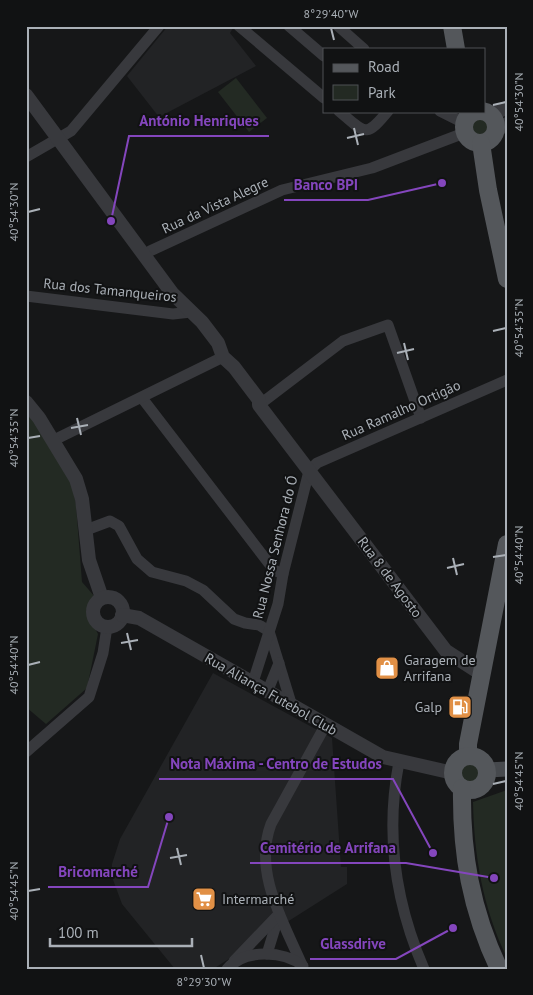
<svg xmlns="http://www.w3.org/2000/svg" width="533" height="995" font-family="'PT Sans',sans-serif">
	<rect width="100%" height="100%" fill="#161718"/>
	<g fill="#222325">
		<polygon points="168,26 231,26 233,28 230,33 256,66 159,117 127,76"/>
		<polygon points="213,673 332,738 341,867 347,867 347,884 213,969 175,969 122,904 112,877 112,864 120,839"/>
	</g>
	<g fill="#232a23">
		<polygon points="236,78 267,118 249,132 218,92"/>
		<circle cx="478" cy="127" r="10"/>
		<polygon points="26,408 72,482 76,505 82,582 95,597 88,615 98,634 87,688 46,724 26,707"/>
		<circle cx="468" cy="772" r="11"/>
		<path d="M 507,790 L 507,958 C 483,909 474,856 473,802 Z"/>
	</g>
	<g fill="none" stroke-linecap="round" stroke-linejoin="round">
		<g stroke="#38393d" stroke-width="11">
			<polyline points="239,26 324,98"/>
			<polyline points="289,26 324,56"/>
			<polyline points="338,26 364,49"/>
			<path d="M 339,111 C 365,133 365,139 388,111"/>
			<polyline points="440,111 464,123"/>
			<polyline points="26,157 71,131 159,26"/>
			<polyline points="150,251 282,190 372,168 464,133"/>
			<polyline points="26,296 173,314 191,312"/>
			<polyline points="142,398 274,570 283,574"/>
			<polyline points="259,405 343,341 388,325 421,418"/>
			<polyline points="52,441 223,357"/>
			<polyline points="86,530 110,521 119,526 137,559 152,572 186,581 203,590 234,619 245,623 259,625 269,631"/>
			<polyline points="269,631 291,703"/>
			<polyline points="253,682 278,604 283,574 309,471 317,463 507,380"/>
			<polyline points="268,690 279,663"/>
			<polyline points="26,752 89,697 103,653 107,627"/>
			<path d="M 399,762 C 385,834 395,902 424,969"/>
			<polyline points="267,954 279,915"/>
			<polyline points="234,961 279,914"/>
			<path d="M 302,965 C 283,921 253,872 271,824 L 325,726"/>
			<path d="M 227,969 C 244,949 284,950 303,966"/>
		</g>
		<g stroke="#38393d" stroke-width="14">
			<polyline points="26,95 172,293 202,322 218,343 223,357 234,367 259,400 259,405 446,651 480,673"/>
			<polyline points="489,114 507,108"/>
			<polyline points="494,135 497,130 507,124"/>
			<polyline points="26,402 39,418 76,479 82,499 89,560 102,598"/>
			<circle cx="108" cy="612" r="15"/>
			<polyline points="122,615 139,618 383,757 453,773"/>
		</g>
		<polyline stroke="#46494d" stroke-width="15" points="487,770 507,769"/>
		<g stroke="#54575b" stroke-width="18">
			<polyline points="452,26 456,49"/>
			<circle cx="480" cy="127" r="16"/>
			<polyline points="481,143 488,190 507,279"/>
			<polyline points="468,756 468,744 507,544"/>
			<circle cx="470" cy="773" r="17"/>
			<path d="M 462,788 C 461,853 471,910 499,969"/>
		</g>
	</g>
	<path fill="none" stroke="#aab0b7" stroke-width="2" d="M 331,28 L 334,40M 493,105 L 506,102M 354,128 L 358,145M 347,138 L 364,134M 28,212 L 40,209M 493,331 L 506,328M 404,343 L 408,360M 397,353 L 414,349M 77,418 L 81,435M 71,428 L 88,425M 28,438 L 40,436M 493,557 L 506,555M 453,558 L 457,575M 447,568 L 464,564M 127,633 L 131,650M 121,643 L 138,640M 28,665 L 40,662M 493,784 L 506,781M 177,848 L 181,865M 170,858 L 187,855M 28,891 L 40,889M 201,955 L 204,968"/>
	<defs>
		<g id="shop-square" transform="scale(1.25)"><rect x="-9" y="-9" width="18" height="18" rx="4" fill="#e19046" stroke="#111213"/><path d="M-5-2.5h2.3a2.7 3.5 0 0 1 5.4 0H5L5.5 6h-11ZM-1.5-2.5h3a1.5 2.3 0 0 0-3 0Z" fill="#fff"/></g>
		<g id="fuel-square" transform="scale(1.25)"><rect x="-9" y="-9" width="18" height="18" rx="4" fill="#e19046" stroke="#111213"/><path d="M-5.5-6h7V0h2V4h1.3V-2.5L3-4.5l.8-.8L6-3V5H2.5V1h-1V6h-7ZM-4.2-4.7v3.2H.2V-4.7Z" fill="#fff"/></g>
		<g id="supermarket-square" transform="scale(1.25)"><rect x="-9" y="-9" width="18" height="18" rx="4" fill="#e19046" stroke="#111213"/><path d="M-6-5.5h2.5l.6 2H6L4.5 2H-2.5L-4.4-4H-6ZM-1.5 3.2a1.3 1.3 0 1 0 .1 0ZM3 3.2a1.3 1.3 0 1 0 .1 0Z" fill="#fff"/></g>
	</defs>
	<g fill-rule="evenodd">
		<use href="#shop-square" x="387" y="668"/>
		<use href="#fuel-square" x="460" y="707"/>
		<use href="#supermarket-square" x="204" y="899"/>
	</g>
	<g text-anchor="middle" stroke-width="4" stroke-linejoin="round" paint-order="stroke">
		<g font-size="14" fill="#aab0b7" stroke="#111213">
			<text transform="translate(215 205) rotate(-25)" y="5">Rua da Vista Alegre</text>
			<text transform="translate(110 290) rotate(6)" y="5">Rua dos Tamanqueiros</text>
			<text transform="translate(401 410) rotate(-24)" y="5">Rua Ramalho Ortigão</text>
			<text transform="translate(275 547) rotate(-76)" y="5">Rua Nossa Senhora do Ó</text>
			<text transform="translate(390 577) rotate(53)" y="5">Rua 8 de Agosto</text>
			<text transform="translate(271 694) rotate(30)" y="5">Rua Aliança Futebol Club</text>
		</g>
		<g font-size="14" fill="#aab0b7" stroke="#111213" text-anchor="start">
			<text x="404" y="665">Garagem de<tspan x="404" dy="16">Arrifana</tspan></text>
			<text x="442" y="712" text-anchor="end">Galp</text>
			<text x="222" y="904">Intermarché</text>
		</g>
	</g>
	<path fill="none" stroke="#8446bd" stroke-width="2" d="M111 221L129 136H269M442 183L368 200H284M433 853L393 779H159M494 878L406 863H250M169 817L148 887H48M453 928L396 959H310"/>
	<g fill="#8446bd" stroke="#111213" stroke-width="2">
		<circle cx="111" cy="221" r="5"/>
		<circle cx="442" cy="183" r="5"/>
		<circle cx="433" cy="853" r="5"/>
		<circle cx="494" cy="878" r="5"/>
		<circle cx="169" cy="817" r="5"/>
		<circle cx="453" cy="928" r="5"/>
	</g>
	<g font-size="15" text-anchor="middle" font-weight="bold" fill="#8446bd" stroke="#111213" stroke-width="4" stroke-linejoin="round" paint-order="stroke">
		<text x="199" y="126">António Henriques</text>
		<text x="326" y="190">Banco BPI</text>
		<text x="276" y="769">Nota Máxima - Centro de Estudos</text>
		<text x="328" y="853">Cemitério de Arrifana</text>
		<text x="98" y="877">Bricomarché</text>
		<text x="353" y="949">Glassdrive</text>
	</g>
	<rect width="533" height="995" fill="none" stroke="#111213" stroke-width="55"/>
	<rect x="323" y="48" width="162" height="65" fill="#111213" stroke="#4e5155"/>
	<rect x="333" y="64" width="25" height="8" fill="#54575b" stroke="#4e5155"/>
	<text x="368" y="72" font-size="15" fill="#aab0b7">Road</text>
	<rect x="333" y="85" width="25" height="15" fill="#232a23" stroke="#4e5155"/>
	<text x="368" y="98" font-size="15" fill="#aab0b7">Park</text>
	<path d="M50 938v8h142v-8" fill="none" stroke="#aab0b7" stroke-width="2.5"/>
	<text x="58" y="938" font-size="15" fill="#aab0b7" stroke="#111213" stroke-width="4" paint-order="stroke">100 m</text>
	<rect x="28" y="28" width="478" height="940" fill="none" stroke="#aab0b7" stroke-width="2"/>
	<g font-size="12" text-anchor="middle" fill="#aab0b7">
		<text x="331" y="18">8°29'40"W</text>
		<text transform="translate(519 102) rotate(-90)" y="4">40°54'30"N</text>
		<text transform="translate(14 212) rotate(-90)" y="4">40°54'30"N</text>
		<text transform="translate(519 328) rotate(-90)" y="4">40°54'35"N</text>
		<text transform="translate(14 438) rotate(-90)" y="4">40°54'35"N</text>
		<text transform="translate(519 555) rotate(-90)" y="4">40°54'40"N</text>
		<text transform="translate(14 665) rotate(-90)" y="4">40°54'40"N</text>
		<text transform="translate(519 781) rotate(-90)" y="4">40°54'45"N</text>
		<text transform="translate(14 891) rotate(-90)" y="4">40°54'45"N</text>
		<text x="204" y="986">8°29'30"W</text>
	</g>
</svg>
